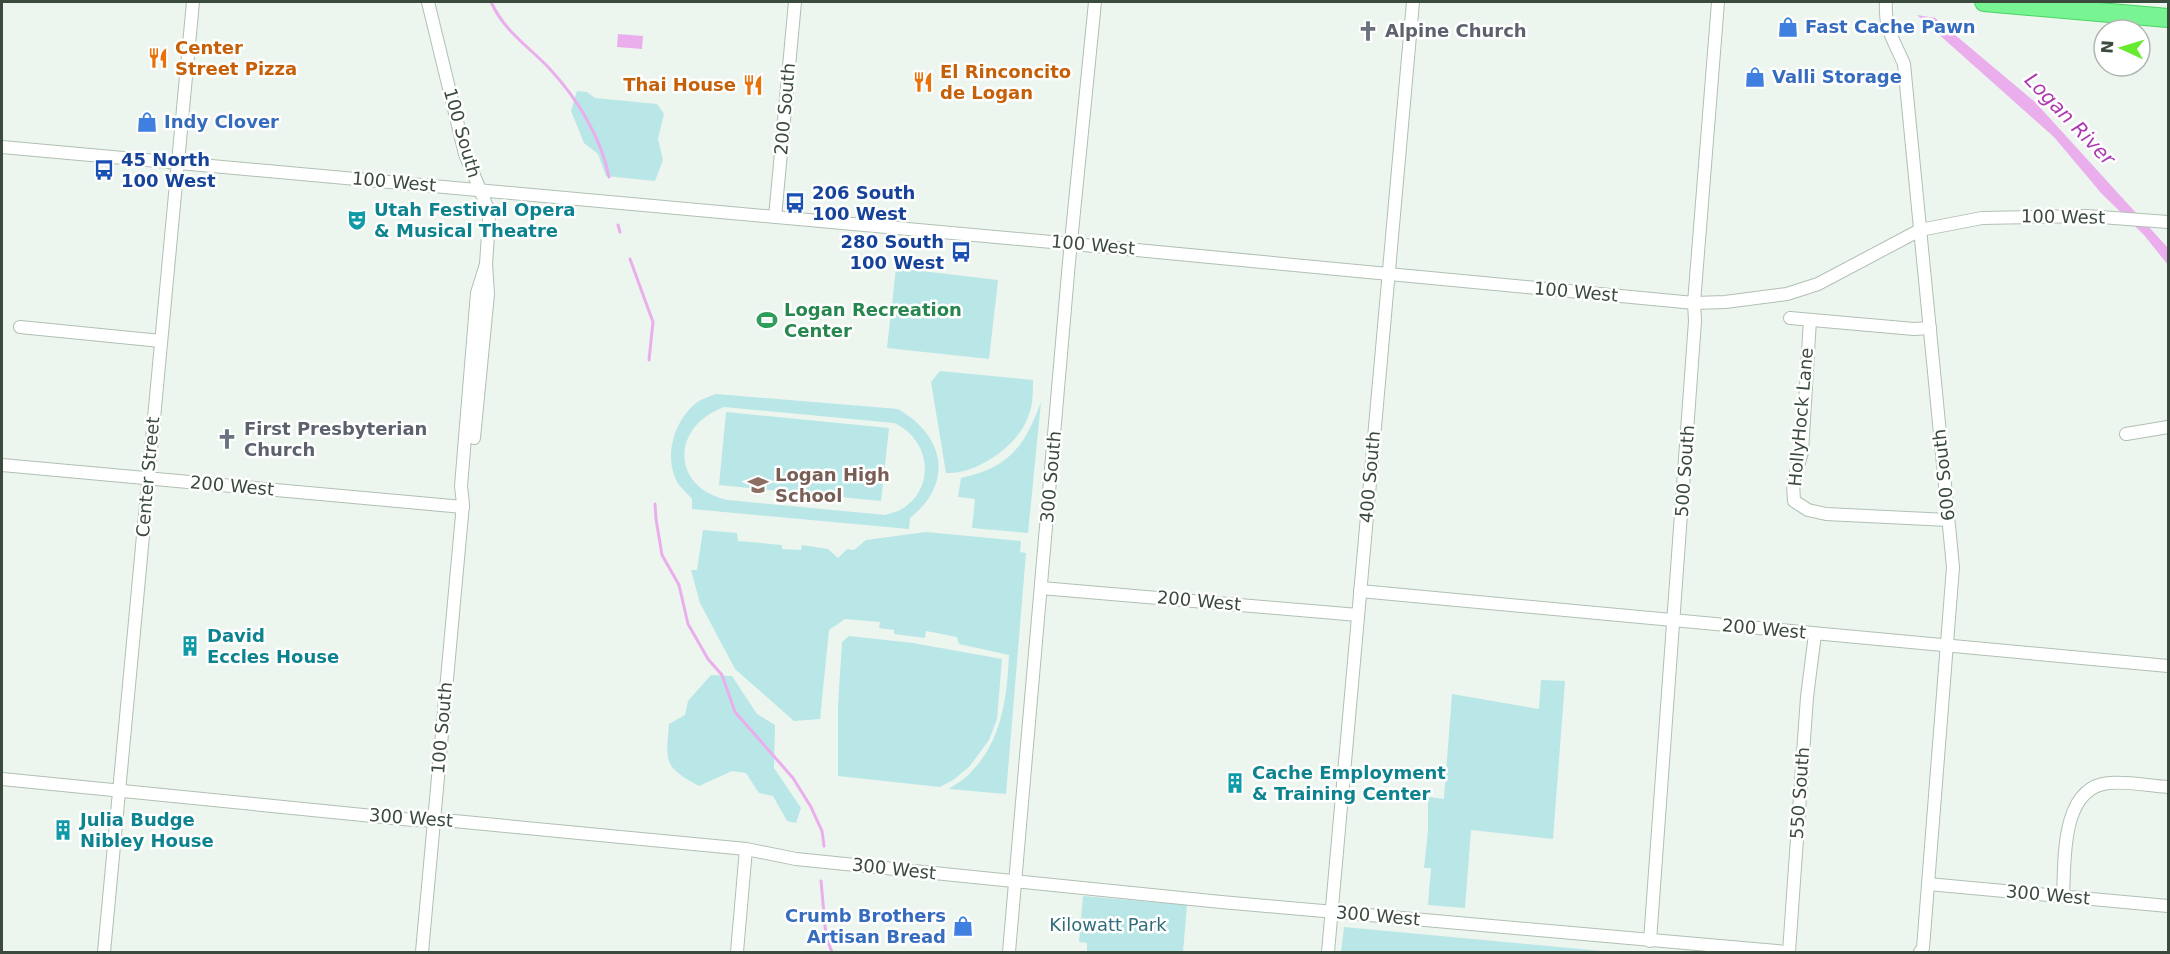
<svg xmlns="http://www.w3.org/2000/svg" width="2170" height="954" font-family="'DejaVu Sans',sans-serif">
	<rect width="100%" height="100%" fill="#edf5ef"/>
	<g fill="#b9e6e6" fill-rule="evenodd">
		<polygon points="577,91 587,92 595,98 657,104 664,114 658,139 663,160 655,181 606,176 598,154 584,143 571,111"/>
		<polygon points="896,268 998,280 989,359 887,348"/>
		<path d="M 940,371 L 1033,380 C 1033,393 1033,405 1028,417 C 1018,446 976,475 946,473 L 931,382 Z"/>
		<path d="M 716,394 L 898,409 C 945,436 954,483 910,518 L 909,529 L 692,509 L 692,499 C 688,494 683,490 679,485 C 662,459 674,418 699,401 C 704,398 710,396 716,394 ZM 724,407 L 894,423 C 930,439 937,487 902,509 C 897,512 890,513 885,515 L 728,500 C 671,488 670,427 724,407 Z"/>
		<path d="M 1041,402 L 1028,533 L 972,528 L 975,499 L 958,497 L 961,478 C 1009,468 1025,446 1041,402 Z"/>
		<polygon points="726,412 889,428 881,501 719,485"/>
		<path d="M 703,530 L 737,533 L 738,541 L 782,545 L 782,549 L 801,550 L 802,545 L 828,549 L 838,558 L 847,549 L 854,550 L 866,540 L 926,532 L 1021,541 L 1020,552 L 1026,553 L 1006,794 L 949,789 C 956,784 965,779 971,772 C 1002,741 1007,697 1009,655 L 959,644 L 957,637 L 926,631 L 925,638 L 894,634 L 894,630 L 879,628 L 880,622 L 845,619 L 829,630 L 820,719 L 794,721 L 735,669 L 700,603 L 691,570 L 697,570 Z"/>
		<polygon points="849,636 913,643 1002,659 997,719 989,740 969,767 953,780 940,787 838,776 838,705 842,642"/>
		<path d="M 711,675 L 732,676 L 757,714 L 775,725 L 774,768 L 801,808 L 796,823 L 787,821 L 773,796 L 759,793 L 746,773 L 732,771 L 699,786 C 663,766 666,763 669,724 L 685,715 L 688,701 Z"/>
		<polygon points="1541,680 1565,681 1553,839 1471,830 1465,908 1428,905 1431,868 1424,868 1428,831 1428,797 1444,799 1452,694 1539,709"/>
		<polygon points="1083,896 1187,905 1183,952 1087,952 1087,943 1079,942"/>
		<polygon points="1344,927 1613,952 1341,952"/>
	</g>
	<g fill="#eaaeed">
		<polygon points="1917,15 1935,18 2035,102 2168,248 2168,265 2144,235 2101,193 2054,137"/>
		<polygon points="618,34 643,36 642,49 617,47"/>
	</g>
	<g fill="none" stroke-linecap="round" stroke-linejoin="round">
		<g stroke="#eaaeed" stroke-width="3">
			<path d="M 491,2 C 505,32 527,45 549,68 C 577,98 601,137 609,177"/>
			<polyline points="618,225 620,232"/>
			<polyline points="630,259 653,322 649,360"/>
			<polyline points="655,504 656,519 662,555 679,585 688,624 708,659 722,675 735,712 793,778 811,807 822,831 824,846"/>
			<polyline points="821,881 826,937 832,952"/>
		</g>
		<g stroke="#b0c0b3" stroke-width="14">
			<g id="minor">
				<polyline points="428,2 465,154 488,209 489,221 486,264 488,294 474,438"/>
				<path d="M 1886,2 C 1884,29 1894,40 1904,64 L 1953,567 L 1923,948 L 1920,952"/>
				<polyline points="2,147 1084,245 1694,303 1725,302 1787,294 1818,284 1920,230 1982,218 2087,216 2168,222"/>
				<polyline points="775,217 795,2"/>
				<polyline points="1790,318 1914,329 1930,328"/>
				<polyline points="1810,320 1802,452 1793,483 1794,501 1808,510 1826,514 1948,520"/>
				<polyline points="20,327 161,341"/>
				<polyline points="2126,434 2168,427"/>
				<polyline points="2,465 463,507"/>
				<polyline points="1041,588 1358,615"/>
				<polyline points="1360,591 2168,666"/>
				<polyline points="2,779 413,820 454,821 746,849 796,859 1221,902 1787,952"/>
				<polyline points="1928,884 2168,906"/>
				<path d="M 2063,896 C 2065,862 2060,787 2109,783 C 2128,781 2149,786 2168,787"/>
				<polyline points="1650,941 1695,321 1694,303 1718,2"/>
				<polyline points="104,952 193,2"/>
				<polyline points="422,952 463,504 461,486 477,293 486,264"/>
				<polyline points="737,952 746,849"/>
				<polyline points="1009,952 1069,262 1095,2"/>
				<polyline points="1328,952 1413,2"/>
				<polyline points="1789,952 1807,697 1815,634"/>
			</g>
		</g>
		<g stroke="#48d461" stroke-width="20">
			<polyline id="highway" points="1984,2 2168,18"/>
		</g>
		<use href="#minor" stroke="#fff" stroke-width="12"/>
		<use href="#highway" stroke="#79f493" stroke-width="18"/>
	</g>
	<defs>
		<g id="shop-bare" transform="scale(1.62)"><path d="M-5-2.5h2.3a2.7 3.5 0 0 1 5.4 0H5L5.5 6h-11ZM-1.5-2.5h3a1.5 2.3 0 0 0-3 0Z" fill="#3f7fe0" stroke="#fff" stroke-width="2.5" paint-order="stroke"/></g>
		<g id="church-bare" transform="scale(1.62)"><path d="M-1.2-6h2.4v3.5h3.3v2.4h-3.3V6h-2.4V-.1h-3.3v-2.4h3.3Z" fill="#6b7280" stroke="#fff" stroke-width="2.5" paint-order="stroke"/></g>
		<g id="restaurant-bare" transform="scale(1.62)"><path d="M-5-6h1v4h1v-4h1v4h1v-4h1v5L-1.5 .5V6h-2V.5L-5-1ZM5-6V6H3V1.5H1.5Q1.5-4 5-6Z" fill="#e8710a" stroke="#fff" stroke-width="2.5" paint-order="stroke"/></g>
		<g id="bus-bare" transform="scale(1.62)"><path d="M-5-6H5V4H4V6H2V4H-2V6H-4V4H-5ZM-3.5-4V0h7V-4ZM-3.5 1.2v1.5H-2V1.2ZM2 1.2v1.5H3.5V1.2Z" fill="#1a4fb4" stroke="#fff" stroke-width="2.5" paint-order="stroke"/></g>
		<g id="theatre-bare" transform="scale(1.62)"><path d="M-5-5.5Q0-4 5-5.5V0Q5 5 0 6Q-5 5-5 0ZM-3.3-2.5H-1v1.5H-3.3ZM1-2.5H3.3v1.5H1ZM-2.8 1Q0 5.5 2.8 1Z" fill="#0f9aa8" stroke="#fff" stroke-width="2.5" paint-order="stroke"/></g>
		<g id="stadium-bare" transform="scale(1.62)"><path d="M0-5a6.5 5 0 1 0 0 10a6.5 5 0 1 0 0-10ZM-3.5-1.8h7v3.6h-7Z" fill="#2e9e5b" stroke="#fff" stroke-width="2.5" paint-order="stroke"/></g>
		<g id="school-bare" transform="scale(1.62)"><path d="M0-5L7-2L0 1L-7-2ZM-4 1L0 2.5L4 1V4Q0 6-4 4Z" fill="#8d6e63" stroke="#fff" stroke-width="2.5" paint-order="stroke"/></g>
		<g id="building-bare" transform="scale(1.62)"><path d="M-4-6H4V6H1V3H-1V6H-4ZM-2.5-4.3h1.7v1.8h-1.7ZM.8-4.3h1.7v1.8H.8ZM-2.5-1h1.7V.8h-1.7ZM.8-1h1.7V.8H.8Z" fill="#0f9aa8" stroke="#fff" stroke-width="2.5" paint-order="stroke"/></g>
	</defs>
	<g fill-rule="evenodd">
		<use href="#shop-bare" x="1788" y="27"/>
		<use href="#church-bare" x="1368" y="31"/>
		<use href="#restaurant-bare" x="158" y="58"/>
		<use href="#shop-bare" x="1755" y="77"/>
		<use href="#restaurant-bare" x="923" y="82"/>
		<use href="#restaurant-bare" x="753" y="85"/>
		<use href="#shop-bare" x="147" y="122"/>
		<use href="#bus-bare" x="104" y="170"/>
		<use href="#bus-bare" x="795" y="203"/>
		<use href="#theatre-bare" x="357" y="220"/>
		<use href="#bus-bare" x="961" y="252"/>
		<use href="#stadium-bare" x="767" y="320"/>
		<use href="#church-bare" x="227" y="439"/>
		<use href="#school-bare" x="758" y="485"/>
		<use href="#building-bare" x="190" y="646"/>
		<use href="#building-bare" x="1235" y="783"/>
		<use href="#building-bare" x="63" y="830"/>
		<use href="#shop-bare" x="963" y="926"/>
	</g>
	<g text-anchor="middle" stroke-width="5" stroke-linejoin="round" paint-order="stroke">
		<g font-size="18" font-weight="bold" fill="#366cbe" stroke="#fff" text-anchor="start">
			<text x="1805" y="33">Fast Cache Pawn</text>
			<text x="1772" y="83">Valli Storage</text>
			<text x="164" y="128">Indy Clover</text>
			<text x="946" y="922" text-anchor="end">Crumb Brothers<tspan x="946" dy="21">Artisan Bread</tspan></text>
		</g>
		<g font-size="18" font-weight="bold" fill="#5b616d" stroke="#fff" text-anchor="start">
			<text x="1385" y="37">Alpine Church</text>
			<text x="244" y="435">First Presbyterian<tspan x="244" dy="21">Church</tspan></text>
		</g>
		<g font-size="18" font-weight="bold" fill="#c56008" stroke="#fff" text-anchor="start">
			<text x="175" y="54">Center<tspan x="175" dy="21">Street Pizza</tspan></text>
			<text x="940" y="78">El Rinconcito<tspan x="940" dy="21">de Logan</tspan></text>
			<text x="736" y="91" text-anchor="end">Thai House</text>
		</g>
		<g font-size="18" fill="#3a4a3d" stroke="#fff">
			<text transform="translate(785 109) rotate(-85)" y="6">200 South</text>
			<text transform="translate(462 133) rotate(74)" y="6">100 South</text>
			<text transform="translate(394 182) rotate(5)" y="6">100 West</text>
			<text transform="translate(2063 217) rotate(1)" y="6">100 West</text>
			<text transform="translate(1093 245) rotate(5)" y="6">100 West</text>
			<text transform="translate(1576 292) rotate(5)" y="6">100 West</text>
			<text transform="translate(1801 417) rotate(-85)" y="6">HollyHock Lane</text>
			<text transform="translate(1685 471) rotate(-86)" y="6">500 South</text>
			<text transform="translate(1944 475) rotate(-96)" y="6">600 South</text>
			<text transform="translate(148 477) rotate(-85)" y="6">Center Street</text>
			<text transform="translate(1051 477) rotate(-85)" y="6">300 South</text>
			<text transform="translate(1370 477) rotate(-85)" y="6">400 South</text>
			<text transform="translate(232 486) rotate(5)" y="6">200 West</text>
			<text transform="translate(1199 601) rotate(5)" y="6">200 West</text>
			<text transform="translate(1764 629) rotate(5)" y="6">200 West</text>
			<text transform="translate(442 728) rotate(-85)" y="6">100 South</text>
			<text transform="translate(1800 793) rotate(-86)" y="6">550 South</text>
			<text transform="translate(411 818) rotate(4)" y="6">300 West</text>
			<text transform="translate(894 869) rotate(6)" y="6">300 West</text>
			<text transform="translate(2048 895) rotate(5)" y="6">300 West</text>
			<text transform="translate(1378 916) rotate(5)" y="6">300 West</text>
		</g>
		<g font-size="18" font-weight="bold" fill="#164399" stroke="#fff" text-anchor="start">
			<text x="121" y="166">45 North<tspan x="121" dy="21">100 West</tspan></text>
			<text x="812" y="199">206 South<tspan x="812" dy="21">100 West</tspan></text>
			<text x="944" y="248" text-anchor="end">280 South<tspan x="944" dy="21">100 West</tspan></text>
		</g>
		<g font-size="18" font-weight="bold" fill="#0d838f" stroke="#fff" text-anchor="start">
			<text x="374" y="216">Utah Festival Opera<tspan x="374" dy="21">&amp; Musical Theatre</tspan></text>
			<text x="207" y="642">David<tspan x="207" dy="21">Eccles House</tspan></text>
			<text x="1252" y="779">Cache Employment<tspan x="1252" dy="21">&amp; Training Center</tspan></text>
			<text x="80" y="826">Julia Budge<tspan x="80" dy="21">Nibley House</tspan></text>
		</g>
		<g font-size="18" font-weight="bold" fill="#27864d" stroke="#fff" text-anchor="start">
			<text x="784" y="316">Logan Recreation<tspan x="784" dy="21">Center</tspan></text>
		</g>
		<g font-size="18" font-weight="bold" fill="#785e54" stroke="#fff" text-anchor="start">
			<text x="775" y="481">Logan High<tspan x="775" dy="21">School</tspan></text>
		</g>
		<g font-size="18" fill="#306d79" stroke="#fff">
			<text x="1108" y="931">Kilowatt Park</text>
		</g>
		<g font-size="20" font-style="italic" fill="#ac39b0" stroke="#fff">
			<text transform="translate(2070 119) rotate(46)" y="7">Logan River</text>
		</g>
	</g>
	<rect width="2170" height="954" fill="none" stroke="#3a4a3d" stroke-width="6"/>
	<g transform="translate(2122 48) rotate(274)"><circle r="28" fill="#ffffff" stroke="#b0b7b1" stroke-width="1.5"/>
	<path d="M0-4.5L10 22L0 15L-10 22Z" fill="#67eb2e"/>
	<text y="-9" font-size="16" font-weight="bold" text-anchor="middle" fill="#3a4a3d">N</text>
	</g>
</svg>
